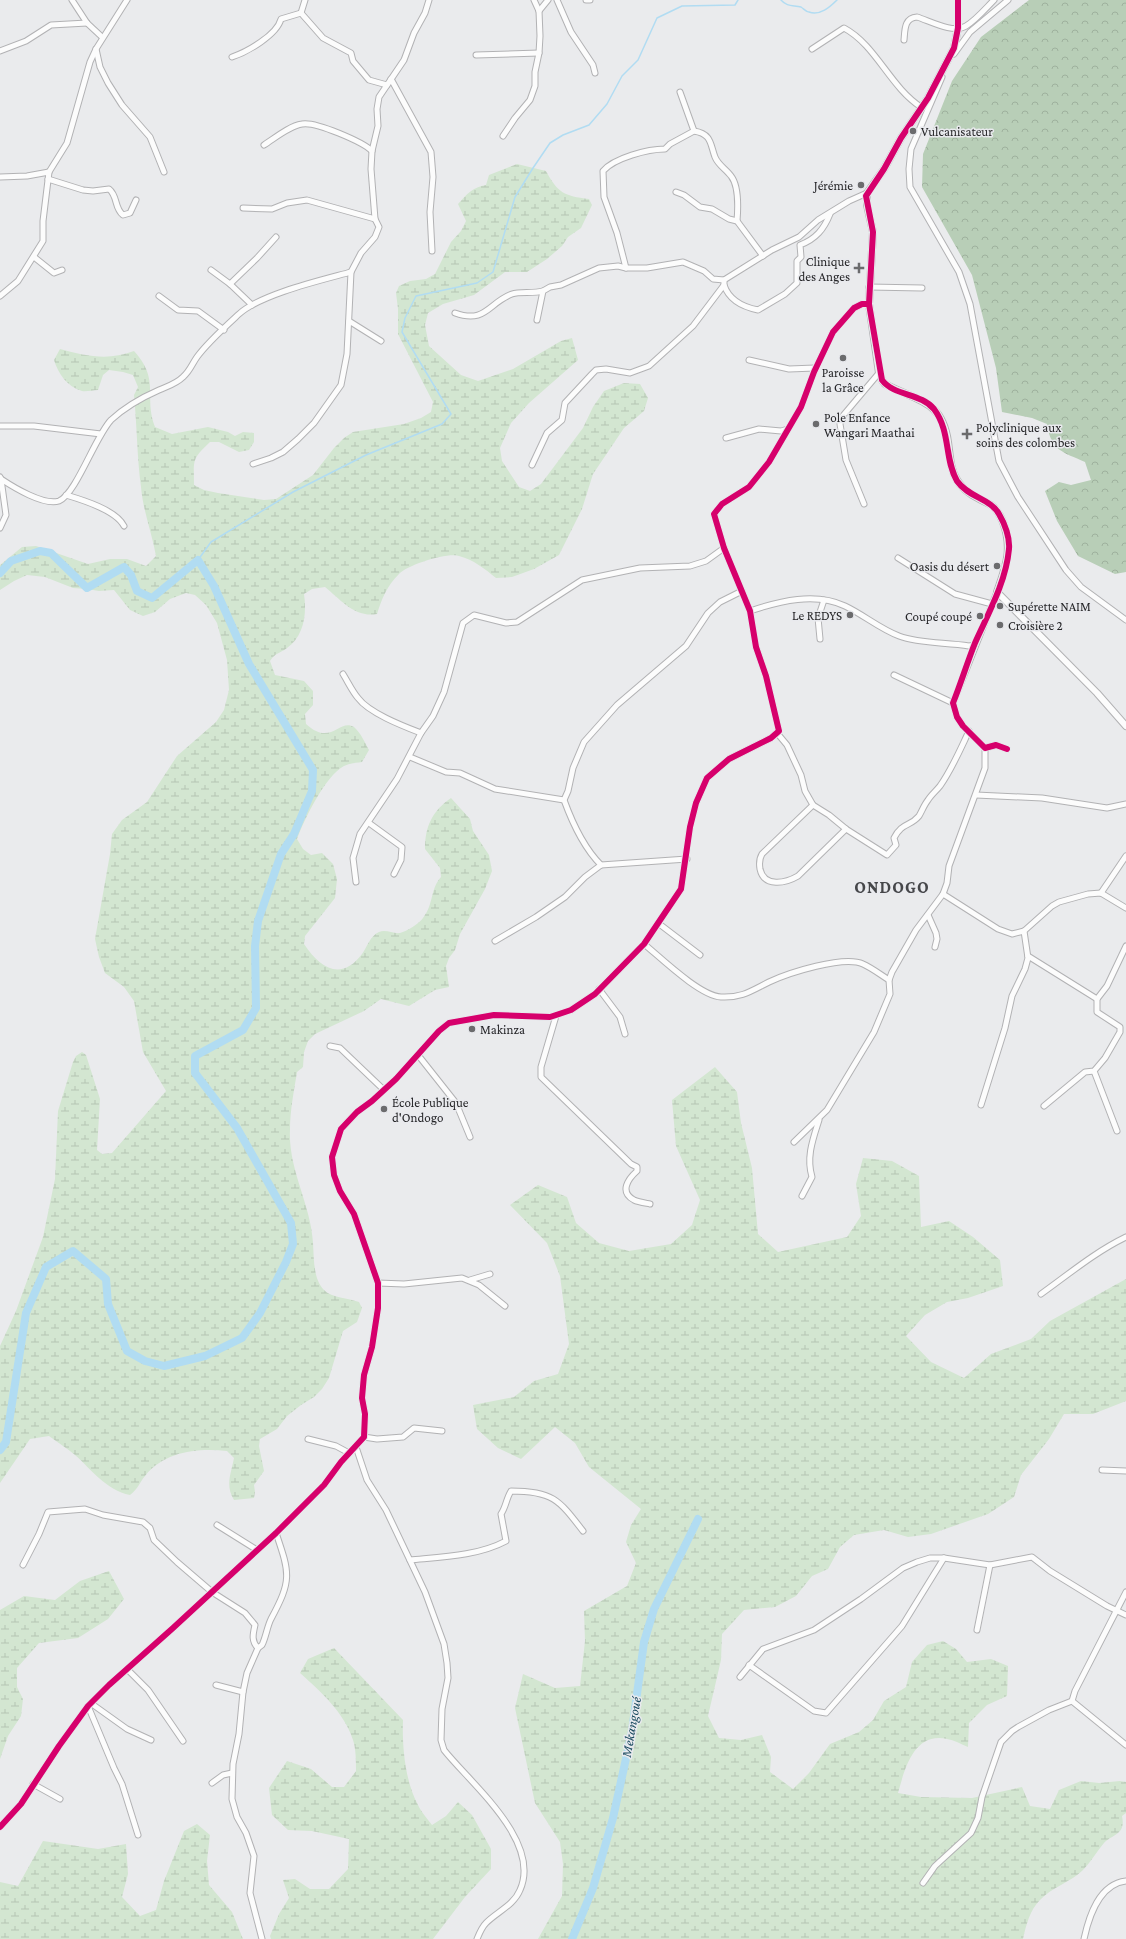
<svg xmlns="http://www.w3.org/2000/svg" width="1126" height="1939" font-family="'Crimson Pro',serif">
	<defs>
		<pattern id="forest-crowns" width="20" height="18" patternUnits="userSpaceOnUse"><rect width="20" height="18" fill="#b8ceb7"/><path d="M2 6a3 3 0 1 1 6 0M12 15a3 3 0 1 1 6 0" fill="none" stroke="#9eb19d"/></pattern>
		<pattern id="wetland-marsh" width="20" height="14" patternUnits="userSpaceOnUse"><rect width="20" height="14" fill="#d3e6d1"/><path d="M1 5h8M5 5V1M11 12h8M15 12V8" fill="none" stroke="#b5c5b3"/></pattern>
	</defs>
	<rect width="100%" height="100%" fill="#eaebed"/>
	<path fill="url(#forest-crowns)" d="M 1029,0 L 1126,0 L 1126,572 L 1115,574 L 1078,556 L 1057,521 L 1045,491 L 1059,482 L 1071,485 L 1091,480 L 1085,462 C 1063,452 1051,451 1047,424 L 1032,418 L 1002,412 L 996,368 L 972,275 L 922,187 L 923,154 L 952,81 L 981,37 Z"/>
	<g fill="url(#wetland-marsh)">
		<path d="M 517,164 L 546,171 C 558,193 564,196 589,199 L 592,205 L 581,228 L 568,237 L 562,246 L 547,259 L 527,272 L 505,272 L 474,295 L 443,304 L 428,313 L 425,325 L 429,346 L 461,375 L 478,381 L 513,369 L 561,341 L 572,338 L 578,360 L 529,403 L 511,423 L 500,448 L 502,461 L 519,487 L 530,491 L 541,484 L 583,428 L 593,407 L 604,391 L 624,383 L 640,384 L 648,398 L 644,411 L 624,428 L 593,474 L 582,509 L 559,555 L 534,569 L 512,577 L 496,578 C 485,569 474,560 459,556 C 448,552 407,565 399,574 C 387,586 382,598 377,614 C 355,618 341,600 325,587 L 312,589 L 304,594 C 307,614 304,636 287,648 C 279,654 276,652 270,661 L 275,675 L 304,681 L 313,691 L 313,705 L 305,714 L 306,724 C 331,747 339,718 354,727 C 361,733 365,743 369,750 L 362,762 C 356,763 350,763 344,766 C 325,776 304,820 297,839 L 303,849 L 311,855 L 322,853 L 333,864 L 337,879 L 335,898 L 305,936 L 304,944 C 320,968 341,982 362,954 C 367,947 370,936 379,932 C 386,929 393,934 400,933 C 407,931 419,924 423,918 C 434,904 430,889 441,877 L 440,868 L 425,849 C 425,827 432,811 451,798 L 470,819 L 473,831 L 489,855 L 492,871 L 485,889 L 460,934 L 455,950 L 449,958 L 446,966 L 449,987 L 435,990 L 409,1006 L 381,999 L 364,1011 L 315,1034 L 308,1041 L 304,1052 L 303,1067 L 297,1072 C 294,1091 290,1110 290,1130 C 288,1169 311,1205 313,1243 C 314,1258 313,1279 324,1290 C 332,1298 348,1298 359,1302 L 362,1308 L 357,1322 L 343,1331 L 329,1378 L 322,1389 L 314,1397 L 301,1405 L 287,1416 L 277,1429 L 260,1439 L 259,1446 L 264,1471 L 254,1485 L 255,1492 L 254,1498 L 234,1500 C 225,1485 231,1474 234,1458 L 227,1451 C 198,1448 165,1451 145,1476 C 139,1483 139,1488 130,1495 C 106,1490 92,1470 75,1455 C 67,1448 57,1442 49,1436 L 30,1439 L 0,1483 L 0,1346 L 16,1311 L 43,1237 L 55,1179 L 58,1111 L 73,1062 L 76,1056 L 82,1052 L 86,1055 L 100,1099 L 97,1150 L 102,1154 L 112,1153 L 166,1091 L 143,1052 L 134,1001 L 124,987 L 105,973 L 99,957 L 95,939 L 110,854 L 112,834 L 122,820 L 147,802 L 177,756 L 216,722 L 224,710 L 229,690 L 227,660 L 217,623 L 206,605 L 195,595 L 186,593 L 170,599 L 155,612 L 143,616 L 130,610 L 114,590 L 99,591 L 87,589 L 73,588 L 45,577 L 27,575 L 14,581 L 0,590 L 0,565 L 22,547 L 36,546 L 88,564 L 110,559 L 127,559 L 146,566 L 156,556 C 152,533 143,511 141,487 C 137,457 137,426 134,395 L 138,387 L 133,375 L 123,372 L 109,370 L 103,375 L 98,390 C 93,390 86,392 82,391 C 67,387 58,373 54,360 L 60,349 C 86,356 108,361 134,351 C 161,381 143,396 155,427 L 172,434 L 208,427 L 228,432 L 235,436 L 243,432 L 254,433 L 254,442 L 249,450 L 239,452 L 219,442 L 210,442 C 191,460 194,460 194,485 L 204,490 L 218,493 L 264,500 L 276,499 L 313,475 L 334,448 L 344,438 L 353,432 L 404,424 L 421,418 L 431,412 L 433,402 L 398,334 L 398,309 L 396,293 L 399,286 L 410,281 L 426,279 L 435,274 L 451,242 L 461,231 L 466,221 L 458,204 C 467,194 473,187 486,185 L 489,175 Z"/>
		<path d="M 715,1067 L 737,1092 L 741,1123 L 752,1168 L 758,1234 L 778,1252 L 847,1237 L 861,1216 L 856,1184 L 863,1158 L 892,1161 L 919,1176 L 921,1227 L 949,1221 L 973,1237 L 1000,1260 L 1003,1286 L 968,1298 L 947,1302 L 925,1315 L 906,1336 L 931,1362 L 964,1378 L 991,1354 L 1031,1339 L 1050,1321 L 1126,1279 L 1126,1401 L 1093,1414 L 1064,1414 L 1049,1439 L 1021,1475 L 1014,1497 L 988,1514 L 931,1534 L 908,1537 L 884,1530 L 854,1535 L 840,1547 L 828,1569 L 812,1576 L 796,1596 L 775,1607 L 744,1610 L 722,1634 L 721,1660 L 708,1716 L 719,1738 L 741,1740 L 762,1735 L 771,1757 L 770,1772 L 793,1789 L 809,1773 L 830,1744 L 859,1732 L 873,1720 L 884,1701 L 906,1687 L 912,1662 L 927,1645 L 943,1641 L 956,1649 L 967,1662 L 991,1659 L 1008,1666 L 1007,1696 L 987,1705 L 969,1723 L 968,1747 C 961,1744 954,1740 947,1739 C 914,1732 905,1768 898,1793 L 921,1797 L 972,1798 L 1022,1787 L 1030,1806 L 1050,1809 L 1059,1790 L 1081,1781 L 1099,1783 L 1120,1781 L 1126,1782 L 1126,1813 L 1122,1816 C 1126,1835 1113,1834 1104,1843 C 1097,1851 1091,1862 1083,1870 C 1071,1882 1052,1887 1040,1900 C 1030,1910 1026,1925 1023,1939 L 538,1939 L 562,1896 L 563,1864 L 560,1842 L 535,1803 L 515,1708 L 523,1674 L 555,1688 L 580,1686 L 585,1641 L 584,1611 L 627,1586 L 636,1563 L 626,1542 L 631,1525 L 641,1509 L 589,1467 L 575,1443 L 555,1427 L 521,1459 L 498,1448 L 477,1429 L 473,1405 L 514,1397 L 534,1381 L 558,1374 L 569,1344 L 560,1276 L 547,1243 L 510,1205 L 538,1185 L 567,1197 L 576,1223 L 599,1243 L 629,1251 L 671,1244 L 692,1225 L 700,1200 L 676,1146 L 672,1100 Z"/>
		<polygon points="109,1571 124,1599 108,1619 78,1638 39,1643 17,1668 17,1687 23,1699 21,1716 8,1736 0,1759 0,1610 24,1596 55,1600 80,1581"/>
		<path d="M 334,1648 L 403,1720 C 402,1746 405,1781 418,1805 C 421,1812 427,1818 432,1825 L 446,1816 L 458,1802 L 472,1815 L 491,1849 L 491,1869 L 465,1897 L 433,1939 L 271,1939 L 270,1936 L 279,1914 L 289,1898 L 283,1880 L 295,1879 L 310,1889 L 329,1889 L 348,1869 L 349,1839 L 312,1831 L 288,1830 L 272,1815 L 269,1788 L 287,1761 L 311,1769 L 332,1787 L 344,1787 L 356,1771 C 356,1761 356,1749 353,1740 C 344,1712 321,1692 300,1673 L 308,1659 Z"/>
		<polygon points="197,1824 210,1835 207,1861 209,1885 232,1912 243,1939 0,1939 0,1882 18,1886 43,1841 98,1849 126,1844 128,1874 122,1897 140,1916 156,1910 164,1881 184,1831"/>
	</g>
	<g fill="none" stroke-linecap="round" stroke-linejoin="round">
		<g stroke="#b1dcf2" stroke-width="1.5">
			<path d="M 781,0 C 787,7 793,5 801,7 C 804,9 806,12 809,12 C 820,16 830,7 837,0"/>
			<polyline points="198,560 211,542 293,492 366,455 442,424 451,414 402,332 405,318 416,296 477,283 493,272 515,197 533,168 550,143 563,135 589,125 607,104 622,76 638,60 657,18 682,6 735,5 738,0"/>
		</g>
		<g stroke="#b1dcf2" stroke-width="8">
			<polyline points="0,573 11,561 40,551 51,553 57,559 87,588 124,567 131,575 137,591 152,598 198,560 214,586 249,664 313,770 312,791 294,834 281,854 258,921 255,946 256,1008 243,1030 195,1056 195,1073 237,1128 291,1223 293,1244 286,1262 260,1313 242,1338 205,1356 164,1366 145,1361 127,1351 108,1304 106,1279 73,1251 46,1267 26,1313 6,1442 0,1450"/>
			<polyline points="572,1939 593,1888 613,1818 632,1731 644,1642 654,1609 698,1519"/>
		</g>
		<g stroke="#b2b2b4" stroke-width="7">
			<g id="minor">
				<polyline points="72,0 87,23 102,37"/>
				<polyline points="557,0 571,32 593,65 595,73"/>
				<polyline points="586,0 590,0"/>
				<polyline points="539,11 548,0"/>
				<polyline points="301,13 323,38 351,53 353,61 369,80 387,85"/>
				<path d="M 904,40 C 905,30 904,18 917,17 C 930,21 953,34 966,26 C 976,20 986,8 994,0"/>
				<polyline points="96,49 100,67 108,83 122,105 150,137 164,172"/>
				<path d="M 812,49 L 844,28 C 876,45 890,87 921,107"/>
				<polyline points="0,51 26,41 51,25 87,23"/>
				<polyline points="954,54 970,32 1008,0"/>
				<polyline points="476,55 539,53"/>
				<path d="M 232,57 C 247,52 277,35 281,19 L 301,13 L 305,0"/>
				<polyline points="942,77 911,149 909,169 910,187 959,272 970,304 999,461 1018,497 1066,570 1081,587 1126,620"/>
				<polyline points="391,79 431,152 433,177 430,212 432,251"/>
				<polyline points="680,92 694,131"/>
				<polyline points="503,136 515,118 530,100 535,86 535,72 539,53 540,36 539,11 534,0"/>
				<path d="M 264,145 C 275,138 289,126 302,124 C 315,121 363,142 372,151"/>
				<polyline points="0,177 27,176 49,172"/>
				<path d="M 48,179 L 83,190 L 93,191 L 109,189 C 118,196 114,208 123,215 L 130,213 L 136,200"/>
				<polyline points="676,192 684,195 700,207 712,209 729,219 737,221 763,256"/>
				<polyline points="243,208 272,209 287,203 307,200 375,219"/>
				<polyline points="34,257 54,273 62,270"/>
				<path d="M 626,268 L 617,233 L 604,197 L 603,171 C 614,158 648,149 665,149 L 670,144 L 694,131 C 712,134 710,144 715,157 C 718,165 726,169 731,176 C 739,186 738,209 737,221"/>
				<polyline points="211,270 230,284 252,305"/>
				<polyline points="230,284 257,258 276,237"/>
				<path d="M 724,285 C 729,300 743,307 758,310 L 785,294 L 797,283 L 797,261 L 801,257 L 800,245 C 816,239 824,229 830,214"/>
				<polyline points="869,287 922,288"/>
				<polyline points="0,296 18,281 43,241 43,221 49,172 67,143 90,62 96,49 127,0"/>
				<polyline points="159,296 178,310 198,311 224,330"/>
				<path d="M 455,313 C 486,324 488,303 512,294 C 520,291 533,294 543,291"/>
				<polyline points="537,320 543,291 550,287 561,285 599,268 618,266 626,268 647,268 683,262 704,271 713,279 724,280 772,250 799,237 818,220 849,201 867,193"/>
				<polyline points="349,321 381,341"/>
				<polyline points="749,360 789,369 815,368"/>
				<polyline points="0,426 34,426 101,434"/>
				<polyline points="726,438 759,429 781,431 788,429"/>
				<polyline points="253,464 271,458 283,452 298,439 314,423 341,385 347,354 351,272 361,253 375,237 379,227 375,219 371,169 372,151 378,126 377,109 379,97 404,60 414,33 425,13 429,0"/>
				<polyline points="532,465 547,433 562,420 565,403 592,374 596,370 606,369 630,373 649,366 693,326 724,285 724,280"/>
				<path d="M 0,477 L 1,479 C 13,487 44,506 59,501 C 76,494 95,437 111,420 C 124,408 143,397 159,390 C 168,386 176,384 183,377 C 190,371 192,364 197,357 C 207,343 226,326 239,314 C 261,294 322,280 351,272"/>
				<path d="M 66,495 C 83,500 116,510 124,526"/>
				<polyline points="864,504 846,460 840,424 841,418 879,373"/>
				<polyline points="0,528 6,515 1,479"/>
				<polyline points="898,558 955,594 992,604"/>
				<polyline points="997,592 953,703 957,717 963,726 985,748 996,745 1007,749"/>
				<path d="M 750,611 C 780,601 815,592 845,606 C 864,615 880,629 899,636 C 921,644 946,642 969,646 L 975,645"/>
				<polyline points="820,639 818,618 824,600"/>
				<path d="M 343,674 C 348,682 352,691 358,698 C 369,713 403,726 421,733"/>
				<polyline points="894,675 953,703"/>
				<path d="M 777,733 L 787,745 L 801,775 L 805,791 L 813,805 L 829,815 L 846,829 L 887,855 L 896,845 L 894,838 C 902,822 910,827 919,816 C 922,811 924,805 928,800 C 931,795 936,791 940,786 C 952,769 960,750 969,731"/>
				<polyline points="410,757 446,772 460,773 495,789 564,800"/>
				<polyline points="976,795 1042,798 1107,808 1126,804"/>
				<path d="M 813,805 L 762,854 C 759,859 759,863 760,869 C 764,888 786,883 798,876 L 846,829"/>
				<polyline points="369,823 402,847 401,860 394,874"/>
				<path d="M 601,865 C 584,848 572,822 564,800 L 568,791 L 573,768 L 584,742 L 617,705 L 686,646 L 708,613 L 720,602 L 742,591"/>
				<polyline points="356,882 353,858 360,834 397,779 421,733 433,716 444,692 463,623 474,615 506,623 517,622 582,580 640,568 690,566 706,561 724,548"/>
				<polyline points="1101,893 1126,856"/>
				<polyline points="943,894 998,929 1012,934 1024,931"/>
				<polyline points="928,915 936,933 937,939 935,947"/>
				<polyline points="658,923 700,955"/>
				<polyline points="495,941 536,917 565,897 585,877 601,865 687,859"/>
				<path d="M 644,944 C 661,958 700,996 721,997 C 742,998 751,991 769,982 C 788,973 844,955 863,964 C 872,968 881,975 889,980"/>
				<polyline points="1028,956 1097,999"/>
				<polyline points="599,989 620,1017 625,1034"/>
				<path d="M 556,1016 L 541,1067 L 541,1077 L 631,1164 L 637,1167 L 637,1171 C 628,1179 619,1192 634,1200 C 638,1202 645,1203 650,1204"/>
				<polyline points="330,1046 340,1048 384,1090"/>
				<polyline points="418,1055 456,1103 470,1137"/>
				<polyline points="1094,1071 1117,1131"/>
				<polyline points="981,1105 1005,1028 1012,996 1025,969 1028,958 1024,931 1052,906 1059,902 1088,894 1101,893 1126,908"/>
				<polyline points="1044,1106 1085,1072 1094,1071 1105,1058 1120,1032 1120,1027 1097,1012 1097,999 1107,986 1126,946"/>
				<polyline points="794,1142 827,1110 874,1032 890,994 889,980 892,972 916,930 943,894 947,883 949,866 985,768 985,748"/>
				<path d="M 802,1196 L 812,1177 C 806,1157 813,1139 819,1120"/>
				<polyline points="470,1280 490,1274"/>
				<polyline points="378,1283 404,1284 462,1278 479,1285 505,1306"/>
				<path d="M 1041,1294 C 1069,1274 1095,1252 1126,1237"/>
				<polyline points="364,1437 377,1439 403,1437 414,1428 442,1431"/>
				<polyline points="308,1439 336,1446 349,1453"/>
				<path d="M 356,1447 L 367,1480 L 386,1510 L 425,1592 L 444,1644 L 447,1663 L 448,1678 L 442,1709 L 441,1740 L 444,1750 C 470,1783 542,1841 520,1890 C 514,1905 497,1912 486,1923 C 482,1927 479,1934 477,1939"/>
				<polyline points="1102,1470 1126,1471"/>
				<polyline points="217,1525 257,1550"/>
				<path d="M 410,1560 C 441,1557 478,1556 506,1541 L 501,1514 C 506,1507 506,1499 511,1491 C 553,1491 559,1500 583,1531"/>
				<path d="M 23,1565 L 39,1534 L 48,1512 L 85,1509 L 103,1515 L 143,1522 L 150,1528 L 154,1540 L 177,1562 L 212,1592 L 245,1613 L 255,1625 C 253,1634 251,1641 258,1648 L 247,1673 L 243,1692 L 239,1734 L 233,1764 L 232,1799 L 237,1817 L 246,1833 L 254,1856 L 250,1893 L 262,1939"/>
				<polyline points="1126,1592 1075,1691 1072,1701 1126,1745"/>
				<polyline points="977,1630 990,1565"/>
				<path d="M 258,1648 L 262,1645 C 266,1637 267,1627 271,1619 C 292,1580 290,1574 276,1533"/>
				<polyline points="749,1665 814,1711 826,1713 902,1626 944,1558"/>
				<polyline points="127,1669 148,1690 183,1741"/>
				<polyline points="740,1677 763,1649 814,1630 861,1599 903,1568 917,1562 930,1558 944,1558 990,1565 1032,1557 1050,1571 1107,1606 1126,1615"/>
				<polyline points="216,1685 243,1692"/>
				<polyline points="92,1704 127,1729 151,1740"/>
				<polyline points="88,1706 114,1768 122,1784 138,1835"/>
				<polyline points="212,1783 223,1775 232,1773"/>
				<polyline points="33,1784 60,1799"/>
				<polyline points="0,1827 21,1804 59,1746 88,1706 109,1685 173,1628 276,1533 324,1485 341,1462 364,1437 365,1414 362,1398 364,1375 372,1347 378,1308 378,1283 354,1214 340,1191 334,1175 332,1157 341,1129 357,1112 372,1101 396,1079 439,1031 449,1023 494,1015 550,1017 571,1010 595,994 644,944 681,889 690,827 696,803 707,778 729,759 771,738 779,731 766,676 756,647 750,611 724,548 714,514 722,504 749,487 769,462 801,407 814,372 833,332 854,308 862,304 869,304"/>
				<polyline points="923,1883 935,1866 971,1833 978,1818 982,1797 1001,1742 1012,1731 1018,1727 1049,1710 1072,1701"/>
				<path d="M 1084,1939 C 1089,1916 1099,1884 1126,1881"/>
			</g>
		</g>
		<g stroke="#b2b2b4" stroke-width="8">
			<path id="tertiary" d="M 958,0 L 958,28 L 954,48 L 928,98 L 901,138 L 884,169 L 867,193 L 867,205 L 873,232 L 869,304 L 879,373 L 882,380 L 885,384 C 916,401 942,399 948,442 C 950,455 950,469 957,480 C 965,493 978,498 991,505 C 997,509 1000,515 1003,522 C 1013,549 1006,566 997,592 L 1097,693 L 1126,726"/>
		</g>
		<use href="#minor" stroke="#fcfcfc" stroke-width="5"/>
		<use href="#tertiary" stroke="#fcfcfc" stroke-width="6"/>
		<g stroke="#e9eaee" stroke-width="8">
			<g id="cycleway">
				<path d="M 958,0 L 958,28 L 954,48 L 928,98 L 901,138 L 884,169 L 866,196 L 873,232 L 869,304 L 882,380 C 894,396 921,393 934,409 C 951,432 944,458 957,481 C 968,497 991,499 999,514 C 1005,524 1010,538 1009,549 C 1006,582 988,614 975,643 C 967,663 961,683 953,703 L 957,717 L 963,726 L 985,748 L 996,745 L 1007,749"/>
				<polyline points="0,1827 21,1804 59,1746 88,1706 109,1685 173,1628 276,1533 324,1485 341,1462 364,1437 365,1414 362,1398 364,1375 372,1347 378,1308 378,1283 354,1214 340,1191 334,1175 332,1157 341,1129 357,1112 372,1101 396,1079 439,1031 449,1023 494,1015 550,1017 571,1010 595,994 644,944 681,889 690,827 696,803 707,778 729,759 771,738 779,731 766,676 756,647 750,611 724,548 714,514 722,504 749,487 769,462 801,407 814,372 833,332 854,308 862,304 869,304"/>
			</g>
		</g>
		<use href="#cycleway" stroke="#d6006c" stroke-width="6"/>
	</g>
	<g fill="#6b6b6d" stroke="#e9eaee" stroke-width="1.5">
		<circle cx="913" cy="131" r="4"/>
		<circle cx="861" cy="185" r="4"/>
		<path d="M857 262h4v4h4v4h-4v4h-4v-4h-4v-4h4z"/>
		<circle cx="843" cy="358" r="4"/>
		<circle cx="816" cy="424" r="4"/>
		<path d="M965 428h4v4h4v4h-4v4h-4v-4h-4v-4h4z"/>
		<circle cx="997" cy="566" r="4"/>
		<circle cx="1000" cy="606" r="4"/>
		<circle cx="850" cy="615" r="4"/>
		<circle cx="980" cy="616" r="4"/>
		<circle cx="1000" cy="625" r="4"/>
		<circle cx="472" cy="1029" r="4"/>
		<circle cx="384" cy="1109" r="4"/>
	</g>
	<g text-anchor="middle" stroke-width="3" stroke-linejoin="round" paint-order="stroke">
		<g font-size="13" fill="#262628" stroke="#e9eaee" text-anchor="start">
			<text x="921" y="136">Vulcanisateur</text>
			<text x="853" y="190" text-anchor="end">Jérémie</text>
			<text x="850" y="266" text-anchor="end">Clinique<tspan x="850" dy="15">des Anges</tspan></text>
			<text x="843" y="377" text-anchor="middle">Paroisse<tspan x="843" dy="15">la Grâce</tspan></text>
			<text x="824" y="422">Pole Enfance<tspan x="824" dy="15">Wangari Maathai</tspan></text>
			<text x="976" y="432">Polyclinique aux<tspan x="976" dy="15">soins des colombes</tspan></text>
			<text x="989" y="571" text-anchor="end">Oasis du désert</text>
			<text x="1008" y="611">Supérette NAIM</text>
			<text x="842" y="620" text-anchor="end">Le REDYS</text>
			<text x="972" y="621" text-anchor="end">Coupé coupé</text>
			<text x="1008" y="630">Croisière 2</text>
			<text x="480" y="1034">Makinza</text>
			<text x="392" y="1107">École Publique<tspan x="392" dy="15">d'Ondogo</tspan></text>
		</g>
		<g font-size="14" font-style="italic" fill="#18495e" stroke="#e9eaee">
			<text transform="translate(631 1727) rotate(-80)" y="5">Mekangoué</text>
		</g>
		<g font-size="17" font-weight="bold" letter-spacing="1" fill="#46474a" stroke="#e9eaee">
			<text x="892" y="893">ONDOGO</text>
		</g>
	</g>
</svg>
